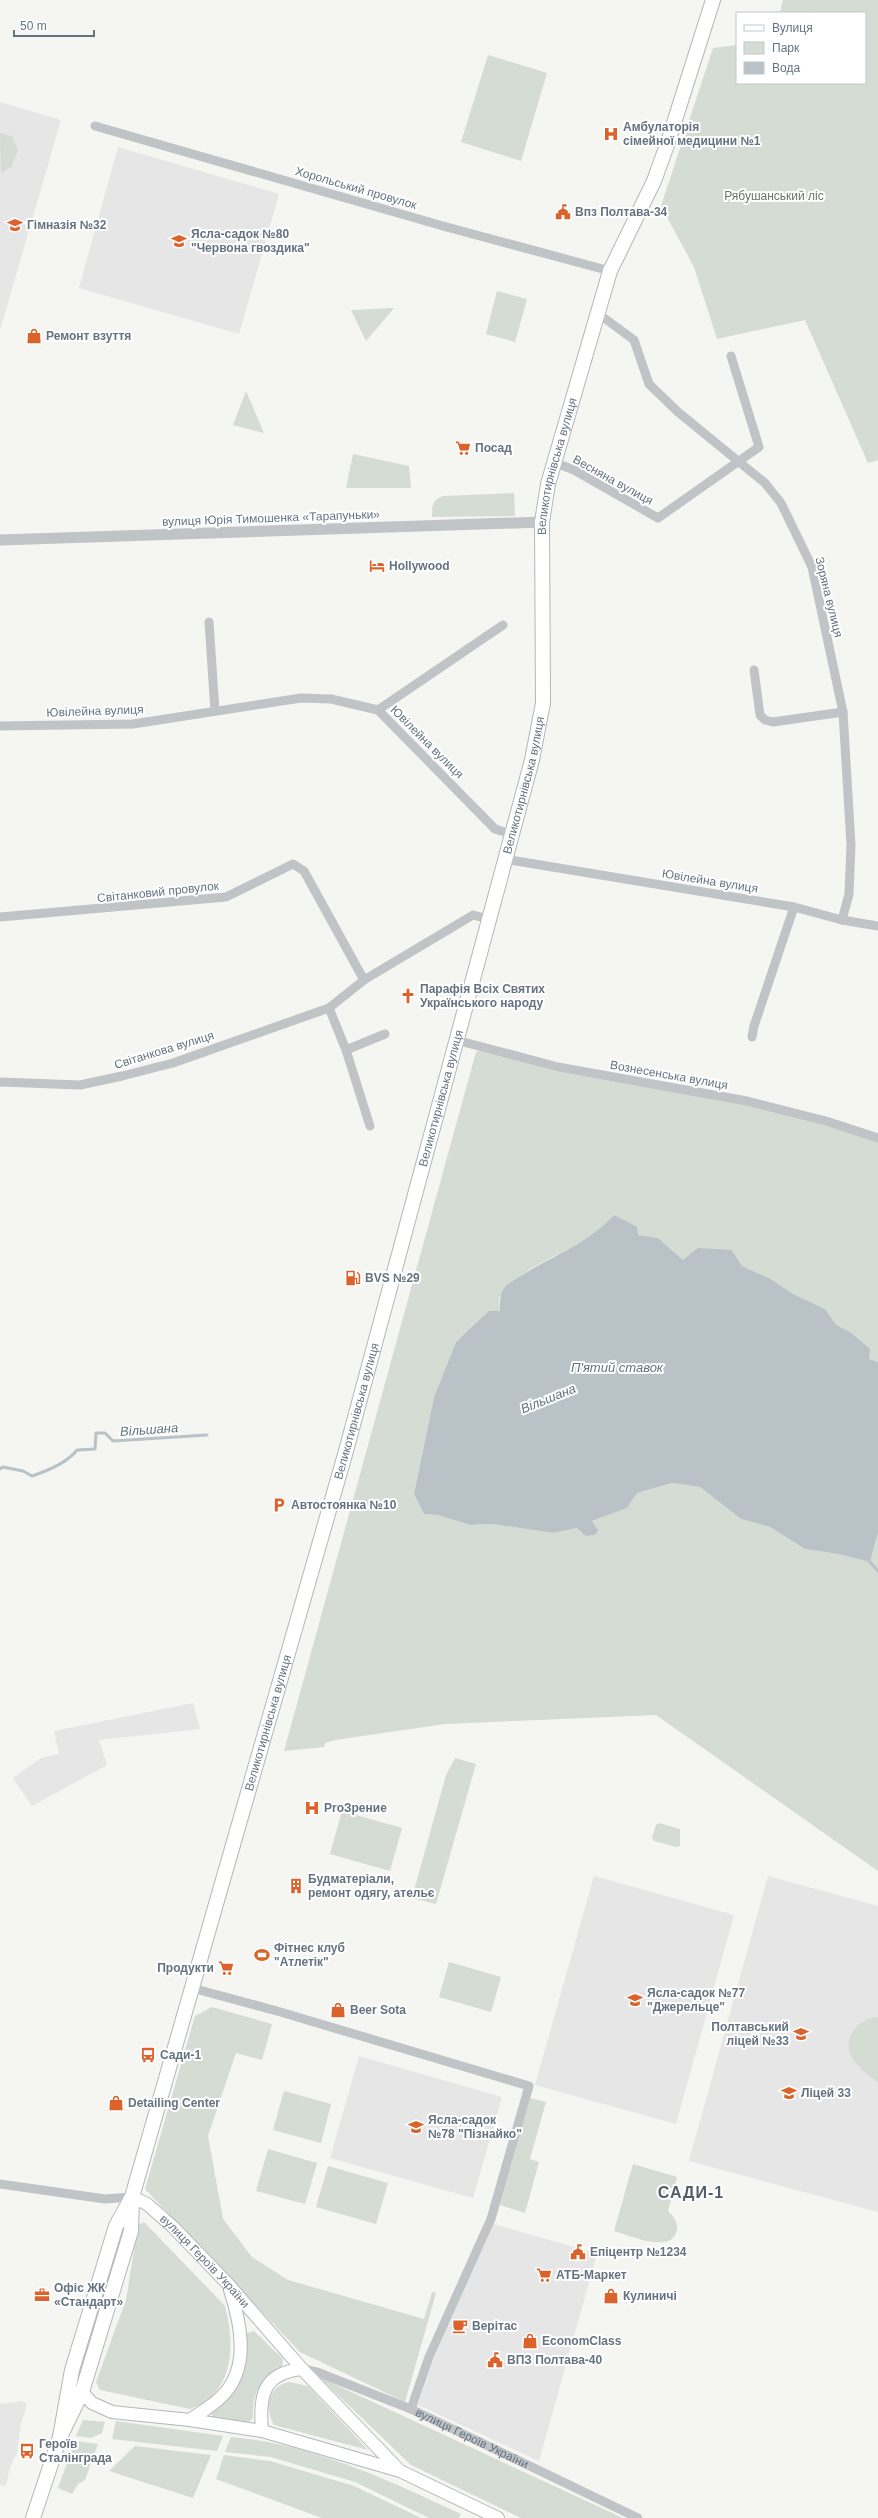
<svg xmlns="http://www.w3.org/2000/svg" width="878" height="2518" font-family="Arial,sans-serif">
	<rect width="100%" height="100%" fill="#f5f5f1"/>
	<g fill="#e5e6e5">
		<polygon points="0,102 61,120 0,330"/>
		<polygon points="118,147 279,194 239,334 79,288"/>
		<polygon points="193,1703 200,1729 99,1740 107,1765 32,1806 13,1778 41,1758 59,1754 54,1731"/>
		<polygon points="594,1876 734,1915 676,2124 535,2085"/>
		<polygon points="768,1876 878,1906 878,2212 689,2161"/>
		<polygon points="359,2056 502,2097 473,2198 330,2158"/>
		<polygon points="494,2224 597,2254 539,2461 418,2405 434,2358"/>
		<polygon points="22,2401 27,2404 21,2424 17,2453 10,2467 6,2486 0,2485 0,2404"/>
	</g>
	<g fill="#d5dcd3">
		<polygon points="783,0 878,0 878,460 868,463 805,320 717,339 694,267 661,206 713,48 737,45 737,83 865,83 865,13 780,13"/>
		<polygon points="488,55 547,73 521,161 461,142"/>
		<polygon points="0,133 12,136 18,150 11,167 1,173"/>
		<polygon points="497,291 527,299 515,342 486,334"/>
		<polygon points="394,308 366,341 351,310"/>
		<polygon points="246,391 264,433 233,425"/>
		<polygon points="353,454 409,466 411,488 346,488"/>
		<path d="M 514,493 L 515,516 L 432,517 C 432,506 432,500 443,496 Z"/>
		<path d="M 480,1051 L 559,1072 L 759,1107 L 878,1140 L 878,1362 L 869,1359 L 850,1332 L 836,1326 L 825,1309 L 793,1294 L 771,1279 L 742,1266 L 732,1250 L 683,1260 L 658,1238 L 638,1235 L 614,1215 C 591,1242 559,1252 529,1270 C 518,1277 509,1287 499,1297 L 500,1312 L 472,1328 L 456,1342 L 434,1397 L 414,1494 L 424,1514 L 438,1515 L 470,1525 L 492,1524 L 553,1533 L 577,1528 L 585,1536 L 595,1535 L 592,1521 L 627,1508 L 637,1493 L 672,1483 L 700,1487 L 741,1519 L 770,1527 L 805,1549 L 838,1554 L 870,1562 L 878,1533 L 878,1871 L 656,1715 L 445,1724 L 335,1740 L 325,1743 L 324,1747 L 284,1751 L 476,1052 Z"/>
		<polygon points="455,1758 476,1764 436,1904 412,1898 446,1775"/>
		<polygon points="342,1811 402,1828 390,1871 330,1854"/>
		<polygon points="659,1823 680,1829 680,1846 676,1847 654,1841 652,1838 656,1825"/>
		<polygon points="449,1962 501,1977 491,2012 439,1997"/>
		<polygon points="212,2007 272,2024 262,2060 236,2053 208,2136 223,2219 252,2257 288,2280 424,2319 432,2292 436,2293 405,2402 300,2352 145,2189 195,2016"/>
		<path d="M 878,2017 L 878,2083 C 869,2075 859,2069 853,2059 C 840,2039 858,2018 878,2017 Z"/>
		<polygon points="284,2091 331,2104 321,2143 273,2130"/>
		<polygon points="530,2098 546,2102 530,2159 539,2162 525,2213 500,2205"/>
		<polygon points="268,2149 317,2163 305,2204 256,2191"/>
		<path d="M 633,2164 L 677,2177 L 668,2211 C 673,2216 678,2221 677,2230 C 672,2255 629,2235 614,2231 Z"/>
		<polygon points="328,2166 388,2183 376,2224 316,2207"/>
		<path d="M 144,2222 L 225,2306 C 235,2344 235,2393 190,2409 L 100,2390 L 96,2382 L 126,2300 L 138,2225 Z"/>
		<polygon points="119,2232 124,2234 113,2277 80,2373 82,2357 109,2275"/>
		<path d="M 254,2331 L 283,2359 L 282,2368 C 260,2380 252,2392 253,2418 L 249,2422 L 213,2418 L 211,2412 L 228,2397 L 245,2334 Z"/>
		<polygon points="319,2377 623,2518 521,2518 411,2465"/>
		<path d="M 289,2382 L 308,2386 L 368,2450 L 274,2425 C 264,2407 268,2387 289,2382 Z"/>
		<polygon points="83,2420 105,2422 102,2433 91,2438 76,2436"/>
		<polygon points="116,2421 223,2436 217,2451 112,2439"/>
		<path d="M 231,2437 C 312,2444 388,2480 461,2514 L 459,2518 L 429,2518 L 355,2482 L 271,2457 L 225,2452 Z"/>
		<polygon points="75,2441 98,2444 85,2480 78,2484 72,2494 58,2488"/>
		<polygon points="135,2446 211,2455 193,2498 109,2471"/>
		<polygon points="224,2455 270,2461 354,2486 421,2518 322,2518 216,2479"/>
	</g>
	<path fill="#b8c2c7" d="M 614,1215 L 637,1227 L 638,1235 L 658,1238 L 683,1260 L 698,1248 L 732,1250 L 742,1266 L 771,1279 L 793,1294 L 825,1309 L 836,1325 L 850,1332 L 870,1349 L 869,1359 L 878,1362 L 878,1533 L 870,1562 L 838,1554 L 805,1549 L 770,1527 L 741,1519 L 700,1487 L 672,1483 L 637,1493 L 627,1508 L 592,1521 L 598,1530 L 595,1535 L 585,1536 L 577,1528 L 553,1533 L 492,1524 L 470,1525 L 438,1515 L 424,1514 L 414,1494 L 434,1397 L 456,1342 L 489,1311 L 500,1311 C 500,1302 499,1293 506,1286 C 510,1282 515,1280 519,1277 C 551,1256 588,1244 614,1215 Z"/>
	<g fill="none" stroke-linecap="round" stroke-linejoin="round">
		<g stroke="#b8c2c7" stroke-width="3">
			<path d="M 0,1469 L 3,1467 L 23,1471 L 32,1476 C 47,1471 67,1463 77,1450 L 95,1449 L 96,1433 L 105,1433 L 113,1441 L 207,1435"/>
			<polyline points="870,1562 878,1571"/>
		</g>
		<g stroke="#b3b7bb" stroke-width="14">
			<g id="secondary">
				<path id="s2" d="M 132,2197 L 147,2204 L 173,2227 L 228,2284 L 302,2369 L 399,2470"/>
				<polyline points="82,2392 92,2403 112,2412 190,2420 262,2431 400,2471 498,2518"/>
				<path d="M 190,2420 C 199,2413 211,2407 220,2398 C 251,2370 241,2324 230,2290"/>
				<path d="M 262,2431 C 259,2397 262,2373 302,2369"/>
			</g>
		</g>
		<g stroke="#b3b7bb" stroke-width="16">
			<g id="primary">
				<path id="s3" d="M 60,2437 L 72,2370 L 116,2226 L 132,2197 L 346,1451 L 532,760 L 543,703 L 542,522 L 548,484 L 610,271 L 654,181 L 667,145 L 713,0"/>
				<polyline points="33,2518 60,2437 82,2392 131,2231 132,2199"/>
			</g>
		</g>
		<g stroke="#c0c4c7" stroke-width="9">
			<polyline points="95,126 443,226 610,271"/>
			<polyline points="596,312 634,340 649,384 678,412 765,483 781,503 812,567 843,712 851,845 849,894 842,920"/>
			<polyline points="553,462 574,470 658,518 759,447 731,356"/>
			<polyline points="209,622 215,711"/>
			<polyline points="754,670 760,715 765,720 773,722 843,712"/>
			<polyline points="378,710 503,625"/>
			<polyline points="0,726 133,724 301,698 331,699 378,710 495,829 511,834"/>
			<polyline points="504,859 794,907 842,920 878,926"/>
			<polyline points="0,917 226,897 293,864 304,871 364,980"/>
			<polyline points="329,1008 346,1050 370,1126"/>
			<polyline points="752,1037 754,1026 794,907"/>
			<polyline points="456,1040 558,1067 747,1101 826,1121 878,1138"/>
			<polyline points="346,1050 385,1034"/>
			<polyline points="0,1082 80,1085 122,1076 173,1063 329,1008 364,980 473,915 488,919"/>
			<polyline points="192,1988 277,2011 529,2086 491,2219 429,2357 411,2409"/>
			<polyline points="0,2184 105,2199 132,2197"/>
			<path id="s1" d="M 302,2369 L 317,2372 L 411,2409 L 638,2518"/>
		</g>
		<polyline stroke="#c0c4c7" stroke-width="11" points="0,540 542,522"/>
		<use href="#secondary" stroke="#fff" stroke-width="12"/>
		<use href="#primary" stroke="#fff" stroke-width="14"/>
	</g>
	<defs>
		<g id="hospital-bare" transform="scale(1.2)"><path d="M-5-5h3v3.5h4V-5h3V5h-3V1.5h-4V5h-3Z" fill="#db622b" stroke="#fff" stroke-width="2.5" paint-order="stroke"/></g>
		<g id="civic-bare" transform="scale(1.2)"><path d="M-.6-6.5H3V-4.5H.6V-3L4-1V1h2V6H-6V1h2V-1L-.6-3ZM-1.2 2.5V6h2.4V2.5Z" fill="#db622b" stroke="#fff" stroke-width="2.5" paint-order="stroke"/></g>
		<g id="school-bare" transform="scale(1.2)"><path d="M0-5L7-2L0 1L-7-2ZM-4 1L0 2.5L4 1V4Q0 6-4 4Z" fill="#db622b" stroke="#fff" stroke-width="2.5" paint-order="stroke"/></g>
		<g id="shop-bare" transform="scale(1.2)"><path d="M-5-2.5h2.3a2.7 3.5 0 0 1 5.4 0H5L5.5 6h-11ZM-1.5-2.5h3a1.5 2.3 0 0 0-3 0Z" fill="#db622b" stroke="#fff" stroke-width="2.5" paint-order="stroke"/></g>
		<g id="supermarket-bare" transform="scale(1.2)"><path d="M-6-5.5h2.5l.6 2H6L4.5 2H-2.5L-4.4-4H-6ZM-1.5 3.2a1.3 1.3 0 1 0 .1 0ZM3 3.2a1.3 1.3 0 1 0 .1 0Z" fill="#db622b" stroke="#fff" stroke-width="2.5" paint-order="stroke"/></g>
		<g id="hotel-bare" transform="scale(1.2)"><path d="M-6-4.5h1.5V1H6V5H4.5V3h-9V5H-6ZM-4 0a1.8 1.8 0 1 1 3.6 0ZM.5 0V-2.5h3Q6-2.5 6 0Z" fill="#db622b" stroke="#fff" stroke-width="2.5" paint-order="stroke"/></g>
		<g id="church-bare" transform="scale(1.2)"><path d="M-1.2-6h2.4v3.5h3.3v2.4h-3.3V6h-2.4V-.1h-3.3v-2.4h3.3Z" fill="#db622b" stroke="#fff" stroke-width="2.5" paint-order="stroke"/></g>
		<g id="fuel-bare" transform="scale(1.2)"><path d="M-5.5-6h7V0h2V4h1.3V-2.5L3-4.5l.8-.8L6-3V5H2.5V1h-1V6h-7ZM-4.2-4.7v3.2H.2V-4.7Z" fill="#db622b" stroke="#fff" stroke-width="2.5" paint-order="stroke"/></g>
		<g id="parking-bare" transform="scale(1.2)"><path d="M-3.5-5.5H1a3.5 3.5 0 0 1 0 7H-1V5.5H-3.5ZM-1-3.4V-.6H.8a1.4 1.4 0 0 0 0-2.8Z" fill="#db622b" stroke="#fff" stroke-width="2.5" paint-order="stroke"/></g>
		<g id="building-bare" transform="scale(1.2)"><path d="M-4-6H4V6H1V3H-1V6H-4ZM-2.5-4.3h1.7v1.8h-1.7ZM.8-4.3h1.7v1.8H.8ZM-2.5-1h1.7V.8h-1.7ZM.8-1h1.7V.8H.8Z" fill="#db622b" stroke="#fff" stroke-width="2.5" paint-order="stroke"/></g>
		<g id="stadium-bare" transform="scale(1.2)"><path d="M0-5a6.5 5 0 1 0 0 10a6.5 5 0 1 0 0-10ZM-3.5-1.8h7v3.6h-7Z" fill="#db622b" stroke="#fff" stroke-width="2.5" paint-order="stroke"/></g>
		<g id="bus-bare" transform="scale(1.2)"><path d="M-5-6H5V4H4V6H2V4H-2V6H-4V4H-5ZM-3.5-4V0h7V-4ZM-3.5 1.2v1.5H-2V1.2ZM2 1.2v1.5H3.5V1.2Z" fill="#db622b" stroke="#fff" stroke-width="2.5" paint-order="stroke"/></g>
		<g id="office-bare" transform="scale(1.2)"><path d="M-6-3h4V-5.5h4V-3h4V5H-6ZM-1-4.5V-3h2v-1.5ZM-6 0V1H6V0Z" fill="#db622b" stroke="#fff" stroke-width="2.5" paint-order="stroke"/></g>
		<g id="cafe-bare" transform="scale(1.2)"><path d="M-5.5-4.5H6V0H3Q3 3.5 0 3.5H-2.5Q-5.5 3.5-5.5 0ZM3-3.2v2h1.7v-2ZM-6 4.5H4V6H-6Z" fill="#db622b" stroke="#fff" stroke-width="2.5" paint-order="stroke"/></g>
	</defs>
	<g fill-rule="evenodd">
		<use href="#hospital-bare" x="611" y="134"/>
		<use href="#civic-bare" x="563" y="212"/>
		<use href="#school-bare" x="15" y="225"/>
		<use href="#school-bare" x="179" y="241"/>
		<use href="#shop-bare" x="34" y="336"/>
		<use href="#supermarket-bare" x="463" y="448"/>
		<use href="#hotel-bare" x="377" y="566"/>
		<use href="#church-bare" x="408" y="996"/>
		<use href="#fuel-bare" x="353" y="1278"/>
		<use href="#parking-bare" x="279" y="1505"/>
		<use href="#hospital-bare" x="312" y="1808"/>
		<use href="#building-bare" x="296" y="1886"/>
		<use href="#stadium-bare" x="262" y="1955"/>
		<use href="#supermarket-bare" x="226" y="1968"/>
		<use href="#school-bare" x="635" y="2000"/>
		<use href="#shop-bare" x="338" y="2010"/>
		<use href="#school-bare" x="801" y="2034"/>
		<use href="#bus-bare" x="148" y="2055"/>
		<use href="#school-bare" x="789" y="2093"/>
		<use href="#shop-bare" x="116" y="2103"/>
		<use href="#school-bare" x="416" y="2127"/>
		<use href="#civic-bare" x="578" y="2252"/>
		<use href="#supermarket-bare" x="544" y="2275"/>
		<use href="#office-bare" x="42" y="2295"/>
		<use href="#shop-bare" x="611" y="2296"/>
		<use href="#cafe-bare" x="460" y="2326"/>
		<use href="#shop-bare" x="530" y="2341"/>
		<use href="#civic-bare" x="495" y="2360"/>
		<use href="#bus-bare" x="27" y="2451"/>
	</g>
	<g text-anchor="middle" stroke-width="4" stroke-linejoin="round" paint-order="stroke">
		<g font-size="12" font-weight="bold" fill="#657381" stroke="#fff" text-anchor="start">
			<text x="623" y="131">Амбулаторія<tspan x="623" dy="14">сімейної медицини №1</tspan></text>
			<text x="575" y="216">Впз Полтава-34</text>
			<text x="27" y="229">Гімназія №32</text>
			<text x="191" y="238">Ясла-садок №80<tspan x="191" dy="14">"Червона гвоздика"</tspan></text>
			<text x="46" y="340">Ремонт взуття</text>
			<text x="475" y="452">Посад</text>
			<text x="389" y="570">Hollywood</text>
			<text x="420" y="993">Парафія Всіх Святих<tspan x="420" dy="14">Українського народу</tspan></text>
			<text x="365" y="1282">BVS №29</text>
			<text x="291" y="1509">Автостоянка №10</text>
			<text x="324" y="1812">ProЗрение</text>
			<text x="308" y="1883">Будматеріали,<tspan x="308" dy="14">ремонт одягу, ательє</tspan></text>
			<text x="274" y="1952">Фітнес клуб<tspan x="274" dy="14">"Атлетік"</tspan></text>
			<text x="214" y="1972" text-anchor="end">Продукти</text>
			<text x="647" y="1997">Ясла-садок №77<tspan x="647" dy="14">"Джерельце"</tspan></text>
			<text x="350" y="2014">Beer Sota</text>
			<text x="789" y="2031" text-anchor="end">Полтавський<tspan x="789" dy="14">ліцей №33</tspan></text>
			<text x="160" y="2059">Сади-1</text>
			<text x="801" y="2097">Ліцей 33</text>
			<text x="128" y="2107">Detailing Center</text>
			<text x="428" y="2124">Ясла-садок<tspan x="428" dy="14">№78 "Пізнайко"</tspan></text>
			<text x="590" y="2256">Епіцентр №1234</text>
			<text x="556" y="2279">АТБ-Маркет</text>
			<text x="54" y="2292">Офіс ЖК<tspan x="54" dy="14">«Стандарт»</tspan></text>
			<text x="623" y="2300">Кулиничі</text>
			<text x="472" y="2330">Верітас</text>
			<text x="542" y="2345">EconomClass</text>
			<text x="507" y="2364">ВПЗ Полтава-40</text>
			<text x="39" y="2448">Героїв<tspan x="39" dy="14">Сталінграда</tspan></text>
		</g>
		<g font-size="12" fill="#657381" stroke="#fff">
			<text transform="translate(356 188) rotate(16)" y="4">Хорольський провулок</text>
			<text dy="4" stroke="none"><textPath href="#s3" startOffset="2040">Великотирнівська вулиця</textPath></text>
			<text transform="translate(613 480) rotate(29)" y="4">Весняна вулиця</text>
			<text transform="translate(271 518) rotate(-2)" y="4">вулиця Юрія Тимошенка «Тарапуньки»</text>
			<text transform="translate(829 597) rotate(76)" y="4">Зоряна вулиця</text>
			<text transform="translate(95 711) rotate(-2)" y="4">Ювілейна вулиця</text>
			<text transform="translate(427 742) rotate(45)" y="4">Ювілейна вулиця</text>
			<text dy="4" stroke="none"><textPath href="#s3" startOffset="1717">Великотирнівська вулиця</textPath></text>
			<text transform="translate(710 881) rotate(9)" y="4">Ювілейна вулиця</text>
			<text transform="translate(158 892) rotate(-6)" y="4">Світанковий провулок</text>
			<text transform="translate(164 1050) rotate(-17)" y="4">Світанкова вулиця</text>
			<text transform="translate(669 1075) rotate(10)" y="4">Вознесенська вулиця</text>
			<text dy="4" stroke="none"><textPath href="#s3" startOffset="1393">Великотирнівська вулиця</textPath></text>
			<text dy="4" stroke="none"><textPath href="#s3" startOffset="1069">Великотирнівська вулиця</textPath></text>
			<text dy="4" stroke="none"><textPath href="#s3" startOffset="745">Великотирнівська вулиця</textPath></text>
			<text dy="4" stroke="none"><textPath href="#s2" startOffset="98">вулиця Героїв України</textPath></text>
			<text dy="4" stroke="none"><textPath href="#s1" startOffset="184">вулиця Героїв України</textPath></text>
		</g>
		<g font-size="12" fill="#667964" stroke="#fff">
			<text x="774" y="200">Рябушанський ліс</text>
		</g>
		<g font-size="13" font-style="italic" fill="#61747e" stroke="#fff">
			<text x="617" y="1372">П'ятий ставок</text>
			<text transform="translate(548 1398) rotate(-22)" y="5">Вільшана</text>
			<text transform="translate(149 1429) rotate(-4)" y="5">Вільшана</text>
		</g>
		<g font-size="16" font-weight="bold" letter-spacing="1" fill="#535c67" stroke="#fff">
			<text x="691" y="2198">САДИ-1</text>
		</g>
	</g>
	<rect x="736" y="12" width="130" height="72" fill="#ffffff" stroke="#c1c7cd"/>
	<rect x="744" y="25" width="20" height="6" fill="#ffffff" stroke="#c1c7cd"/>
	<text x="772" y="32" font-size="12" fill="#657381">Вулиця</text>
	<rect x="744" y="42" width="20" height="12" fill="#d5dcd3" stroke="#c1c7cd"/>
	<text x="772" y="52" font-size="12" fill="#657381">Парк</text>
	<rect x="744" y="62" width="20" height="12" fill="#b8c2c7" stroke="#c1c7cd"/>
	<text x="772" y="72" font-size="12" fill="#657381">Вода</text>
	<path d="M14 30v6h80v-6" fill="none" stroke="#657381" stroke-width="2"/>
	<text x="20" y="30" font-size="12" fill="#657381" stroke="#ffffff" stroke-width="3" paint-order="stroke">50 m</text>
</svg>
